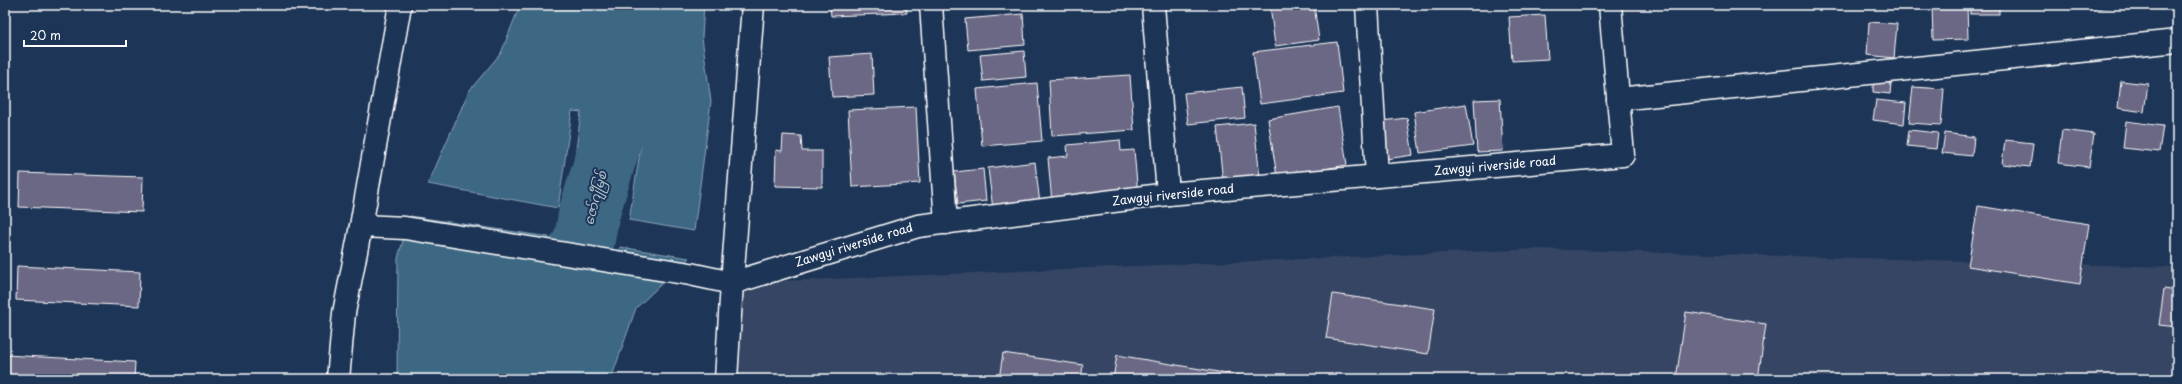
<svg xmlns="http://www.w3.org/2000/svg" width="2182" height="384" font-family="'Playpen Sans','Noto Sans Myanmar',sans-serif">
	<rect width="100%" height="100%" fill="#1d3557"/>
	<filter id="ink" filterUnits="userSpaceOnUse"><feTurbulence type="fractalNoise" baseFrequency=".025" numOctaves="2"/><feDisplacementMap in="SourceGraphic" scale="8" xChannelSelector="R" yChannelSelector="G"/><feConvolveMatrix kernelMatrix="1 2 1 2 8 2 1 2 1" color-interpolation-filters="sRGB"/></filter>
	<g filter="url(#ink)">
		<polygon fill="#344464" points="1539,249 2177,267 2177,379 724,379 732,283"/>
		<g fill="#3d6884" stroke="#8ba4b5">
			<polygon points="520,5 704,5 702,37 711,102 694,231 629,220 644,127 635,125 619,218 568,209 581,112 572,111 558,208 428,184 469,91 501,53"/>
			<polygon points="410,216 549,237 546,259 556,260 558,238 610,246 607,269 616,270 620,247 689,258 636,308 611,379 397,379 398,258"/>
		</g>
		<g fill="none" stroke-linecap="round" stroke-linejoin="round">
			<polyline stroke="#3d6884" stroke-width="61" points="513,379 530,328 584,242 589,213 653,5"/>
		</g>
		<g fill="#6b6784" stroke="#fff">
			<polygon points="830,5 906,5 907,13 831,16"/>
			<polygon points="971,5 1020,5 1020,6 971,9"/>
			<polygon points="1270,5 1314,5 1319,40 1275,46"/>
			<polygon points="1932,5 1967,5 1968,39 1933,40"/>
			<rect x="1970" y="5" width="29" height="9"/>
			<polygon points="2091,5 2118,5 2118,6 2091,9"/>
			<polygon points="1023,14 1025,45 968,50 965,19"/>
			<polygon points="1545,15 1548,59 1512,61 1509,17"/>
			<polygon points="1869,22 1897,24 1894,58 1867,55"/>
			<polygon points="1337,42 1343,93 1260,104 1253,52"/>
			<polygon points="1024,51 1026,77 983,81 980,55"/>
			<polygon points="872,54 874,95 832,97 829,57"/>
			<polygon points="1130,75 1134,130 1052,136 1049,80"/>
			<polygon points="1873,81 1891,83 1890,94 1873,92"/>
			<polygon points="2121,81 2148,84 2144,112 2118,108"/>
			<polygon points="1037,83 1042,141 982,146 977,89"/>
			<polygon points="1242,87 1245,118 1188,124 1184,93"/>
			<polygon points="1913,87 1944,89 1941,125 1909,123"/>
			<polygon points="1500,99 1503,151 1477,152 1474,100"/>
			<polygon points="1876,100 1906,103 1904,124 1873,120"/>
			<polygon points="1466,104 1473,146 1420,153 1414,112"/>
			<polygon points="916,107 920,183 852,187 848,110"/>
			<polygon points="1338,107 1347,165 1277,177 1268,119"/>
			<polygon points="1407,118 1413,155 1386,159 1381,121"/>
			<polygon points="2126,121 2163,126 2159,152 2123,148"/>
			<polygon points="1254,123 1260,178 1223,182 1217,127"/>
			<polygon points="1909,130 1938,133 1936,149 1907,146"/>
			<polygon points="2062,130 2094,134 2089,167 2058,163"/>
			<polygon points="1945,133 1974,137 1972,156 1942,153"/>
			<polygon points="783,135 801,136 802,151 822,151 822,187 775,186 776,150 782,151"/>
			<polygon points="1120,140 1121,151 1134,150 1138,195 1052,203 1048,158 1068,156 1067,145"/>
			<polygon points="2005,140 2033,143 2030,167 2002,164"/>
			<polygon points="1035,162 1040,204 993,210 988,168"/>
			<polygon points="983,169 986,201 958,204 954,172"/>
			<polygon points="20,173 143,177 142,212 19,207"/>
			<polygon points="1978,206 2089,224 2080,284 1968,266"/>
			<polygon points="17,266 140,272 139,306 16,300"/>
			<polygon points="2164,289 2177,291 2177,327 2159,325"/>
			<polygon points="1333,294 1435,309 1428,354 1326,338"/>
			<polygon points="1686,312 1766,324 1758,379 1676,379"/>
			<polygon points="1003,353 1083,365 1081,379 999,379"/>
			<polygon points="5,355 135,362 134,379 5,379"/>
			<polygon points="1117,355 1260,379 1113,379"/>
		</g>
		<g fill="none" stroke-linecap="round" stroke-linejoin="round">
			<g stroke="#fff" stroke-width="25">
				<g id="street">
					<polyline points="931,5 946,223"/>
					<polyline points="1153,5 1168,194"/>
					<polyline points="1367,5 1377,176"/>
					<polyline points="1618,99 2177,41"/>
					<polyline points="361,226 400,5"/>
					<polyline points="338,379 344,313 361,226 405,228 690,274 732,283 753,5"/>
					<polyline points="726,379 732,283 918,226 1168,194 1623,155 1610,5"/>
				</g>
			</g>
			<use href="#street" stroke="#1d3557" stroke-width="22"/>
		</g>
	</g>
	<g text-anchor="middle" stroke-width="4" stroke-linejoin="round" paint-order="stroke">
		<g font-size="12" fill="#fff" stroke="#1d3557">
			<text transform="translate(1495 166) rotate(-5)" y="4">Zawgyi riverside road</text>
			<text transform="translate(1173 195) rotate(-6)" y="4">Zawgyi riverside road</text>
			<text transform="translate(854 245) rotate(-17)" y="4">Zawgyi riverside road</text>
		</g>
		<g font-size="13" font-style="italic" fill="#b1c3ce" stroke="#1d3557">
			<text transform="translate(595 198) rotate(-75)" y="5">ဇော်ဂျီမြစ်</text>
		</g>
	</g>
	<rect width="2182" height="384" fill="none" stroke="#1d3557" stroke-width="20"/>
	<rect x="10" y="10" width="2162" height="364" fill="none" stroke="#fff" stroke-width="1.5" filter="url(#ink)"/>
	<path d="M24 40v6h102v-6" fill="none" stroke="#ffffff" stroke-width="2"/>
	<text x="30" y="40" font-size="12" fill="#ffffff" stroke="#1d3557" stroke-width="3" paint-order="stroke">20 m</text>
</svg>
